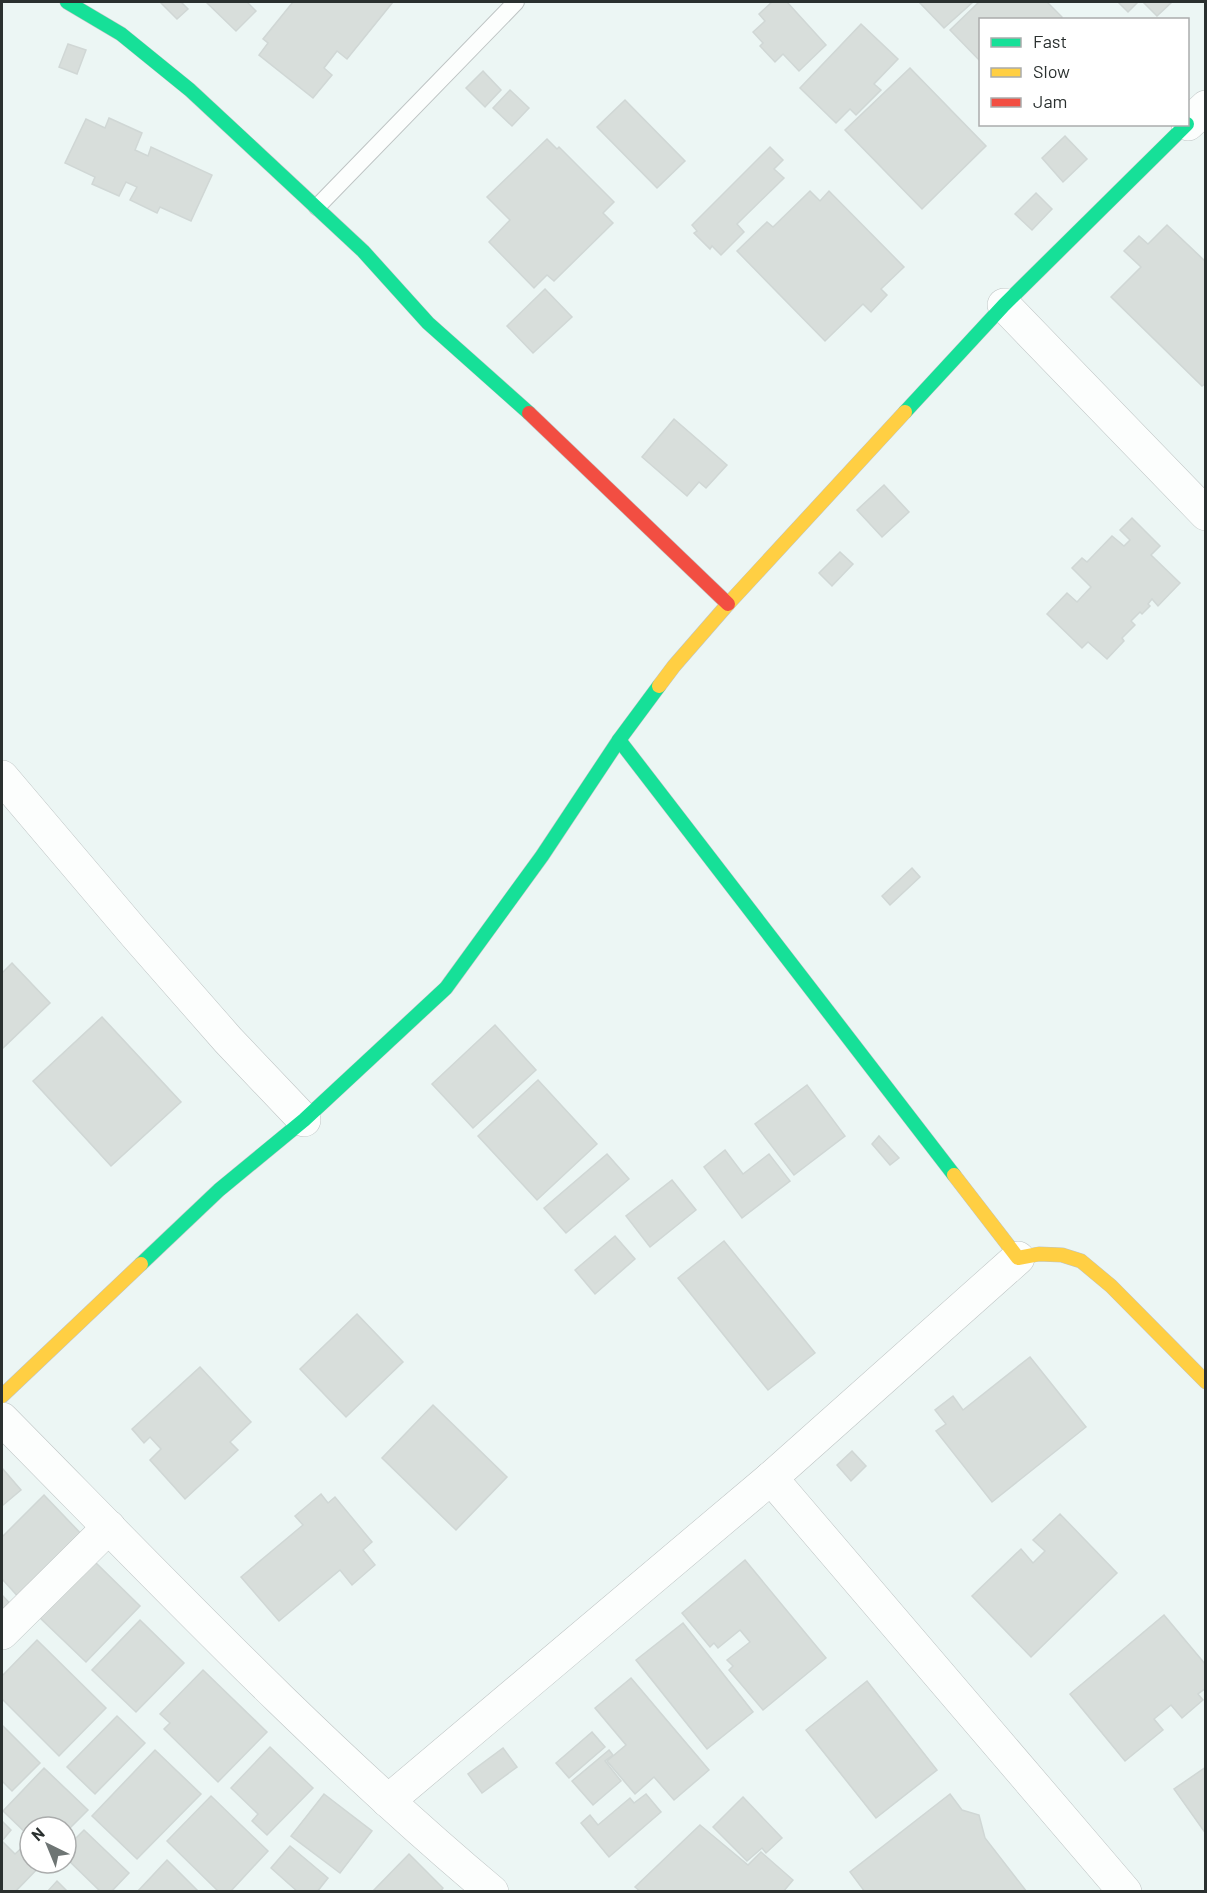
<svg xmlns="http://www.w3.org/2000/svg" width="1207" height="1893" font-family="Barlow,sans-serif">
	<rect width="100%" height="100%" fill="#ecf6f4"/>
	<g fill="#d8dedb" stroke="#d0d7d5" stroke-width="1.5">
		<polygon points="160,2 181,2 188,9 177,19"/>
		<polygon points="206,2 250,2 248,3 256,11 236,31"/>
		<polygon points="293,2 393,2 347,59 337,51 324,68 332,75 313,98 259,55 268,43 263,39"/>
		<polygon points="772,2 787,2 826,45 799,71 783,54 775,62 760,46 763,43 753,32 765,21 759,14"/>
		<polygon points="919,2 973,2 944,28"/>
		<polygon points="979,2 1047,2 1062,17 1060,20 980,20 980,61 950,30"/>
		<polygon points="1118,2 1138,2 1128,12"/>
		<polygon points="1143,2 1172,2 1157,16"/>
		<polygon points="861,24 898,59 874,84 881,90 856,115 850,109 836,123 800,88"/>
		<polygon points="68,44 86,50 77,74 59,67"/>
		<polygon points="910,68 986,146 922,209 845,130"/>
		<polygon points="483,71 501,90 485,107 466,88"/>
		<polygon points="510,90 529,108 512,126 493,108"/>
		<polygon points="625,100 685,161 657,188 597,127"/>
		<polygon points="109,118 142,133 135,150 148,156 151,147 212,175 191,221 160,207 157,213 130,200 137,187 126,182 119,196 92,184 95,177 65,163 86,119 105,128"/>
		<polygon points="1065,136 1087,159 1063,182 1042,158"/>
		<polygon points="547,139 557,149 559,147 614,202 603,213 613,223 554,281 547,275 534,288 489,242 510,220 487,197"/>
		<polygon points="770,147 783,160 774,169 784,178 737,224 744,232 721,255 712,246 710,249 694,233 697,231 692,225"/>
		<polygon points="810,191 820,201 829,191 904,267 881,289 887,295 871,312 863,304 825,341 737,251 767,222 773,227"/>
		<polygon points="1036,193 1052,209 1032,230 1015,214"/>
		<polygon points="1167,225 1206,262 1206,383 1202,386 1111,297 1141,267 1124,251 1139,236 1148,244"/>
		<polygon points="545,289 572,317 533,353 507,326"/>
		<polygon points="674,419 727,465 706,488 699,482 687,496 642,457"/>
		<polygon points="884,485 909,512 882,537 857,510"/>
		<polygon points="1132,518 1160,546 1151,555 1180,583 1158,606 1152,599 1148,604 1150,606 1142,614 1140,612 1131,621 1135,625 1122,638 1124,641 1107,659 1088,642 1082,648 1047,614 1067,593 1077,602 1091,587 1072,568 1082,558 1087,562 1112,536 1124,546 1130,540 1120,530"/>
		<polygon points="840,552 853,564 832,586 819,573"/>
		<polygon points="912,868 920,877 890,905 882,896"/>
		<polygon points="12,963 50,1003 2,1049 2,973"/>
		<polygon points="102,1017 181,1102 111,1166 33,1081"/>
		<polygon points="495,1025 536,1070 473,1128 432,1084"/>
		<polygon points="538,1080 597,1144 537,1200 478,1136"/>
		<polygon points="807,1085 845,1136 794,1175 755,1124"/>
		<polygon points="879,1136 899,1158 890,1165 872,1144"/>
		<polygon points="725,1150 743,1174 769,1154 790,1181 742,1218 704,1167"/>
		<polygon points="607,1154 629,1179 566,1233 544,1208"/>
		<polygon points="672,1180 696,1210 650,1247 626,1216"/>
		<polygon points="615,1236 635,1259 595,1294 575,1270"/>
		<polygon points="724,1241 815,1353 768,1390 678,1278"/>
		<polygon points="357,1314 403,1362 346,1417 300,1369"/>
		<polygon points="1030,1357 1086,1427 992,1502 936,1431 946,1424 935,1410 953,1396 963,1410"/>
		<polygon points="200,1367 251,1422 230,1442 238,1450 185,1499 150,1460 161,1449 150,1437 144,1443 132,1429"/>
		<polygon points="433,1405 507,1477 456,1530 382,1458"/>
		<polygon points="852,1451 866,1466 851,1481 837,1465"/>
		<polygon points="2,1468 21,1490 2,1506"/>
		<polygon points="321,1494 328,1503 335,1497 372,1542 363,1550 375,1565 352,1585 340,1570 279,1621 241,1577 303,1525 295,1516"/>
		<polygon points="44,1495 86,1539 22,1601 2,1579 2,1537"/>
		<polygon points="1060,1514 1117,1573 1031,1657 972,1596 1021,1549 1033,1563 1045,1551 1033,1540"/>
		<polygon points="745,1560 826,1658 763,1710 729,1670 733,1666 727,1660 750,1642 740,1630 718,1648 714,1643 710,1647 682,1613"/>
		<polygon points="94,1561 140,1606 86,1662 39,1617"/>
		<polygon points="2,1595 17,1611 2,1626"/>
		<polygon points="1164,1615 1206,1665 1206,1688 1198,1694 1203,1700 1182,1718 1171,1705 1154,1719 1163,1730 1125,1761 1070,1694"/>
		<polygon points="140,1620 184,1663 136,1712 92,1670"/>
		<polygon points="683,1623 753,1712 707,1749 636,1660"/>
		<polygon points="37,1640 106,1708 59,1756 2,1699 2,1676"/>
		<polygon points="203,1670 267,1732 218,1782 164,1729 170,1723 160,1714"/>
		<polygon points="631,1678 709,1770 674,1800 654,1777 635,1794 607,1761 626,1745 595,1708"/>
		<polygon points="867,1681 937,1770 876,1818 806,1730"/>
		<polygon points="117,1716 145,1743 95,1794 67,1767"/>
		<polygon points="2,1725 40,1763 12,1791 2,1781"/>
		<polygon points="592,1732 605,1747 569,1778 556,1763"/>
		<polygon points="270,1747 313,1788 267,1835 252,1821 258,1814 231,1788"/>
		<polygon points="503,1748 517,1767 482,1793 468,1774"/>
		<polygon points="155,1750 201,1794 137,1859 92,1816"/>
		<polygon points="609,1750 613,1755 605,1761 621,1781 593,1805 572,1781"/>
		<polygon points="1206,1767 1206,1834 1174,1789"/>
		<polygon points="44,1768 88,1810 66,1832 66,1827 30,1827 30,1837 3,1811"/>
		<polygon points="324,1794 372,1831 340,1873 291,1836"/>
		<polygon points="646,1794 661,1812 609,1857 581,1823 590,1815 598,1825 630,1798 634,1803"/>
		<polygon points="950,1794 962,1810 979,1815 985,1838 1027,1892 865,1892 850,1872"/>
		<polygon points="211,1796 268,1851 230,1892 219,1892 167,1841"/>
		<polygon points="743,1797 782,1838 766,1853 762,1848 747,1861 713,1827"/>
		<polygon points="2,1821 11,1830 2,1841"/>
		<polygon points="700,1825 748,1865 761,1852 793,1880 783,1892 641,1892 635,1887"/>
		<polygon points="84,1830 129,1873 111,1892 101,1892 66,1858 66,1848"/>
		<polygon points="2,1841 15,1854 26,1844 30,1848 30,1863 43,1863 15,1892 2,1892"/>
		<polygon points="290,1846 328,1878 317,1892 298,1892 271,1868"/>
		<polygon points="409,1854 443,1888 440,1892 372,1892"/>
		<polygon points="167,1860 199,1892 137,1892"/>
		<polygon points="57,1881 68,1892 47,1892"/>
	</g>
	<g fill="none" stroke-linecap="round" stroke-linejoin="round">
		<g stroke="#bec4c4" stroke-width="18">
			<polyline id="lane" points="317,207 516,2"/>
		</g>
		<g stroke="#bec4c4" stroke-width="34">
			<g id="street">
				<polyline points="1188,124 1206,107"/>
				<polyline points="1004,305 1206,514"/>
				<polyline points="2,777 136,935 228,1040 304,1120"/>
				<path d="M 2,1419 C 161,1580 318,1746 492,1892"/>
				<polyline points="771,1478 1125,1892"/>
				<polyline points="2,1633 109,1527"/>
				<polyline points="388,1801 771,1478 1018,1258"/>
			</g>
		</g>
		<g stroke="#bec4c4" stroke-width="15">
			<g id="fast">
				<polyline points="67,2 121,34 190,90 363,251 428,323 529,413"/>
				<polyline points="905,412 1004,305 1187,124"/>
				<polyline points="619,740 954,1175"/>
				<polyline points="141,1264 219,1190 304,1120 446,988 542,856 619,740 659,686"/>
			</g>
		</g>
		<g stroke="#bec4c4" stroke-width="15">
			<g id="slow">
				<polyline points="659,686 674,666 728,604 905,412"/>
				<polyline points="954,1175 1018,1258 1039,1254 1062,1255 1081,1261 1111,1286 1206,1382"/>
				<polyline points="2,1396 141,1264"/>
			</g>
		</g>
		<g stroke="#bec4c4" stroke-width="15">
			<polyline id="jam" points="529,413 728,604"/>
		</g>
		<use href="#lane" stroke="#fcfefd" stroke-width="16"/>
		<use href="#street" stroke="#fcfefd" stroke-width="33"/>
		<use href="#fast" stroke="#16e098" stroke-width="14"/>
		<use href="#slow" stroke="#ffcf43" stroke-width="14"/>
		<use href="#jam" stroke="#f24e42" stroke-width="14"/>
	</g>
	<rect width="1207" height="1893" fill="none" stroke="#2a302f" stroke-width="6"/>
	<rect x="979" y="18" width="210" height="108" fill="#ffffff" stroke="#aaacac" stroke-width="1.5"/>
	<rect x="991" y="38" width="30" height="9" fill="#16e098" stroke="#aaacac" stroke-width="1.5"/>
	<text x="1033" y="48" font-size="18" fill="#2a302f">Fast</text>
	<rect x="991" y="68" width="30" height="9" fill="#ffcf43" stroke="#aaacac" stroke-width="1.5"/>
	<text x="1033" y="78" font-size="18" fill="#2a302f">Slow</text>
	<rect x="991" y="98" width="30" height="9" fill="#f24e42" stroke="#aaacac" stroke-width="1.5"/>
	<text x="1033" y="108" font-size="18" fill="#2a302f">Jam</text>
	<g transform="translate(48 1845) rotate(317)"><circle r="28" fill="#ffffff" stroke="#aaacac" stroke-width="1.5"/>
	<path d="M0-4.5L10 22L0 15L-10 22Z" fill="#6e7574"/>
	<text y="-9" font-size="16" font-weight="bold" text-anchor="middle" fill="#2a302f">N</text>
	</g>
</svg>
